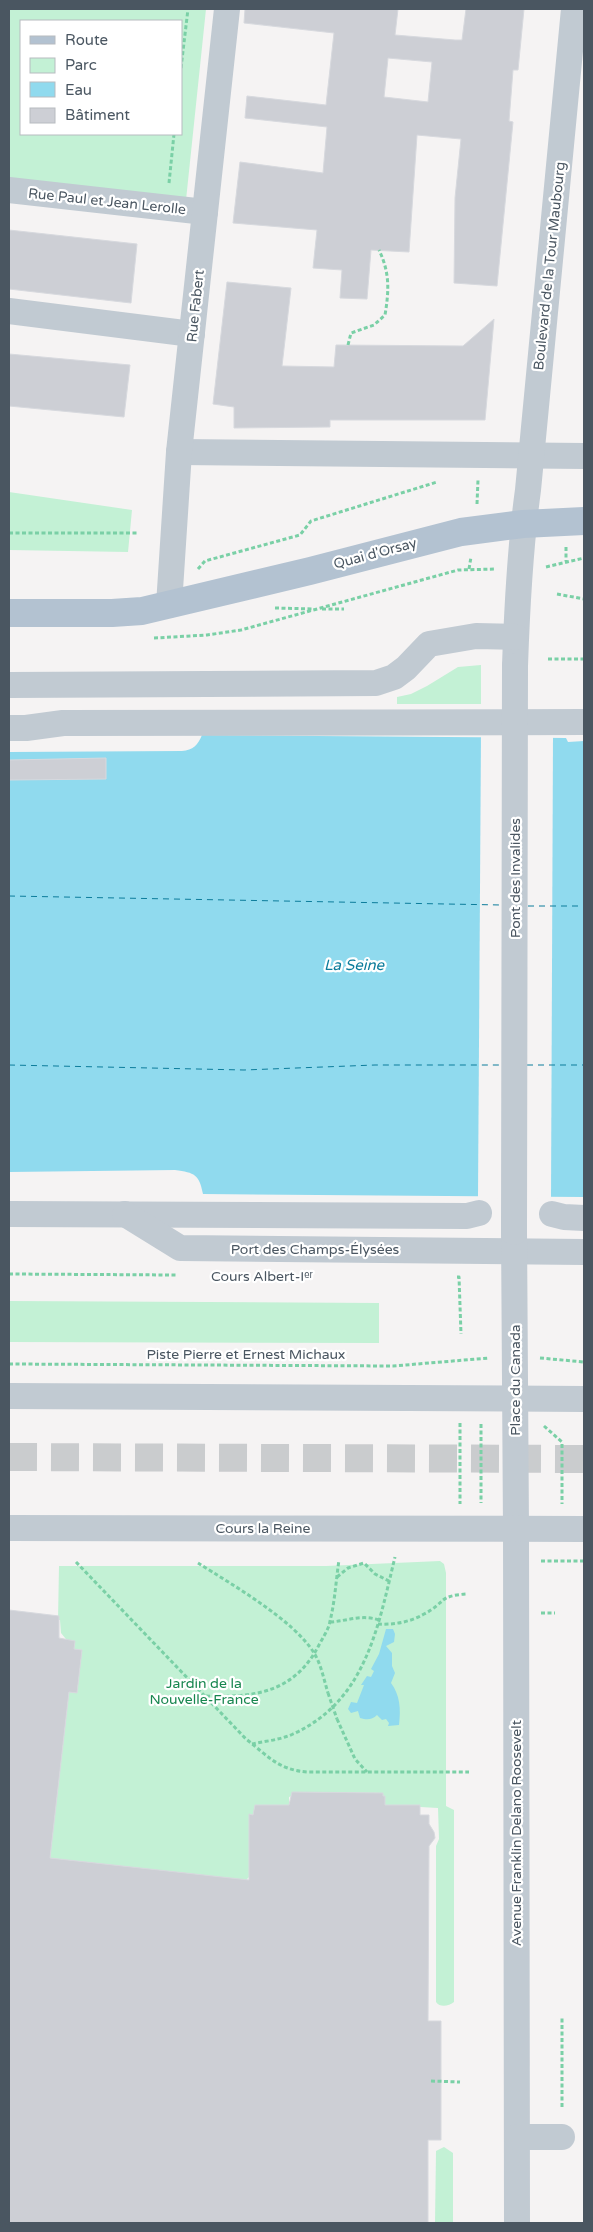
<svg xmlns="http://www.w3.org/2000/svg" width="593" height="2232" font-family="'Varela Round',sans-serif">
	<rect width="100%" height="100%" fill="#f5f3f3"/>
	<g fill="#c3f1d5" fill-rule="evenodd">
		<path d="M 9,9 L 206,9 L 186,200 L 9,180 ZM 21,21 L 181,21 L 181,134 L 21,134 Z"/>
		<polygon points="9,492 132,510 128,552 9,550"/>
		<polygon points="481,665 481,704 397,704 397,697 411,694 427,686 458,667"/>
		<polygon points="9,1301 379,1303 379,1343 9,1342"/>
		<path d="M 440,1561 L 444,1564 L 446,1573 L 446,1806 L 454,1810 L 454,2002 C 449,2006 440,2008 436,2002 L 436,1846 L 439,1839 L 438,1808 L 385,1805 L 385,1796 L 383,1796 L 382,1793 L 292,1792 L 292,1796 L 289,1797 L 289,1805 L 255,1805 L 253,1815 L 250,1814 L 251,1875 L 246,1880 L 50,1858 L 69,1692 L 77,1693 L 82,1650 L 74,1649 L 61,1633 L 60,1620 L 58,1620 L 59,1566 L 326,1566 Z"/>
		<polygon points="444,2147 453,2153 453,2223 435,2223 436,2151"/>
	</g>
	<g fill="#90daee">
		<path d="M 202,735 L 566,738 L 568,742 L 584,741 L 584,1197 L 203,1194 C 199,1174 195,1173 175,1170 L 9,1172 L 9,752 L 182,751 C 193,750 198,745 202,735 Z"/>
		<path d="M 386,1629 L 393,1629 L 395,1634 L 394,1642 L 386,1646 L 392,1653 L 392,1666 L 395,1673 L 391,1683 C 400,1695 401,1709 399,1725 L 388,1726 L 389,1723 L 386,1719 L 382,1720 L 377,1715 C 372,1720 367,1720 360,1718 L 358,1711 L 351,1713 L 348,1709 L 351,1702 L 357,1703 L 364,1685 L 361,1685 L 367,1676 L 371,1677 L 374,1671 L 371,1669 L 379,1654 Z"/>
	</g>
	<polygon fill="#f5f3f3" points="481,734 553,735 551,1199 478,1198"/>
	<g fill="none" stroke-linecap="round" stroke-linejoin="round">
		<g stroke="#0c7c9b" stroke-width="1" stroke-dasharray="6 5" stroke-linecap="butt">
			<polyline points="9,896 501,905"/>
			<polyline points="528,906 584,906"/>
			<polyline points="9,1065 244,1070 375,1065 503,1065"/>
			<polyline points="527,1065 584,1065"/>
		</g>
	</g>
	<g fill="#cdcfd5" stroke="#d7d9de" fill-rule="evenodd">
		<path d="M 245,9 L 398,9 L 395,35 L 455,40 L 462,40 L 466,9 L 524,9 L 518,70 L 513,70 L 509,121 L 513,122 L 497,286 L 454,283 L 455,198 L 461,139 L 417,135 L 409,252 L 371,250 L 367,299 L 340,298 L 342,270 L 313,268 L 317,230 L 233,223 L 240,162 L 323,173 L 327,127 L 245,118 L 247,96 L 326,105 L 334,33 L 244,23 ZM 388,58 L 432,62 L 428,102 L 384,97 Z"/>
		<polygon points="9,230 137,244 131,303 9,289"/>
		<polygon points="227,282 291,288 282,366 334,367 336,345 463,346 494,319 485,420 330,420 330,427 234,428 234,407 213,404"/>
		<polygon points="9,354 130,365 124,417 9,406"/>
		<polygon points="106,758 106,779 9,780 9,760"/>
		<polygon points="9,1610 59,1616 59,1638 75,1641 74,1649 82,1650 77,1693 69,1692 50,1858 249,1880 249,1814 253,1815 255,1805 289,1805 292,1792 383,1793 383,1796 385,1796 385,1805 420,1805 420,1815 429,1815 429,1824 434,1832 435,1838 429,1846 428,2021 441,2021 441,2140 428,2140 428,2223 9,2223"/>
	</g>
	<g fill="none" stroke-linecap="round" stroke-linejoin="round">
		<polyline stroke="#caccce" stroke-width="28" stroke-dasharray="28 14" stroke-linecap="butt" points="9,1457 584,1459"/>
		<g stroke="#7ad0a6" stroke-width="3" stroke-dasharray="4 2.5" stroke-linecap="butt">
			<polyline points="181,68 188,9"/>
			<polyline points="169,183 174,134"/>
			<path d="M 348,345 L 351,333 L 374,325 L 385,315 C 389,291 390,273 379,250"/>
			<polyline points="477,504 478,480"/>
			<polyline points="9,533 137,533"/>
			<polyline points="566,547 566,561"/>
			<polyline points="546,567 584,558"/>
			<polyline points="198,569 205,561 300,535 311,521 437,482"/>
			<polyline points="469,569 471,557"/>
			<polyline points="557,594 584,599"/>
			<polyline points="275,608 313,609"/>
			<polyline points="322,609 344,609"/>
			<polyline points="154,638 207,635 241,630 458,570 495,569"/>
			<polyline points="548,659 584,659"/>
			<polyline points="9,1274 176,1275"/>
			<polyline points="457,1277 459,1277 461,1334"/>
			<polyline points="540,1358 584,1362"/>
			<polyline points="9,1364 393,1366 489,1358"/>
			<polyline points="460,1423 460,1504"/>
			<polyline points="481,1424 481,1503"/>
			<polyline points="544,1426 562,1442 562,1504"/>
			<polyline points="541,1561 584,1561"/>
			<path d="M 76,1562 L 246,1739 C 268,1756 278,1770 308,1772 L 469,1772"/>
			<path d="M 198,1563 C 231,1584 294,1620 314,1653 C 321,1664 324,1680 328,1693"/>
			<polyline points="337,1577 348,1568 364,1563 375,1574 389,1581"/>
			<polyline points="541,1613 555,1613"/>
			<path d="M 330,1622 C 348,1621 361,1614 379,1620"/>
			<path d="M 378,1624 C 393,1625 411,1622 424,1614 C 446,1603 437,1596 466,1594"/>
			<path d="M 206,1696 C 255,1698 295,1692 319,1645 C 323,1637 329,1629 330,1621 C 335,1601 336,1580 339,1560"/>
			<polyline points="337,1719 355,1759 367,1772"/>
			<path d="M 252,1744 C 265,1741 280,1740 293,1734 C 366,1701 378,1627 395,1557"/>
			<polyline points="431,2081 460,2082"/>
			<polyline points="562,2107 562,2018"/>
		</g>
		<g stroke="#c1cad2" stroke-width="26">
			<polyline points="9,190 205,212"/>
			<polyline points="9,311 192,334"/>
			<polyline points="179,452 584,456"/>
			<polyline points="169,605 179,452 227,9"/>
			<path d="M 515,666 C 517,607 520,548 528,490 L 574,9"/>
			<polyline points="9,685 376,683 394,677 406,668 429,644 476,636 516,637"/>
			<polyline points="9,728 26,728 63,723 584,722"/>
			<polyline points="9,1214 467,1216 479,1213"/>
			<polyline points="125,1214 180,1248 584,1252"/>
			<polyline points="552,1214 564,1217 584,1218"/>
			<polyline points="514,1232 516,1528 517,2223"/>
			<polyline points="9,1396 584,1399"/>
			<polyline points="9,1528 584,1529"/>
			<polyline points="517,2137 562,2137"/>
		</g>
		<polyline stroke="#b3c2d1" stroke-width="28" points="9,613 112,613 142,611 310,571 461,532 523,524 584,521"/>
		<polyline stroke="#7ad0a6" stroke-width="3" stroke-dasharray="4 2.5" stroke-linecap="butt" points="328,1693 337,1719"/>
		<polyline stroke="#c1cad2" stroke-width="26" points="514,1232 515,666"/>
	</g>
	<g text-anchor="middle" stroke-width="4.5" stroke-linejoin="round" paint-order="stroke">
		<g font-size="14" fill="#4a5661" stroke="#fff">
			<text transform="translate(107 201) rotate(6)" y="5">Rue Paul et Jean Lerolle</text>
			<text transform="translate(549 266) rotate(-84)" y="5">Boulevard de la Tour Maubourg</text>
			<text transform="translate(195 306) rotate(-84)" y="5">Rue Fabert</text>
			<text transform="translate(375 553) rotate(-15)" y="5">Quai d'Orsay</text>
			<text transform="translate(515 878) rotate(-90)" y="5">Pont des Invalides</text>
			<text x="315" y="1254">Port des Champs-Élysées</text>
			<text x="262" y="1281">Cours Albert-Iᵉʳ</text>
			<text x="246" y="1359">Piste Pierre et Ernest Michaux</text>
			<text transform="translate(515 1380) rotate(-90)" y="5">Place du Canada</text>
			<text x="263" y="1533">Cours la Reine</text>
			<text transform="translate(516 1833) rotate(-90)" y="5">Avenue Franklin Delano Roosevelt</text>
		</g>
		<g font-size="14" fill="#17864f" stroke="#fff">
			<text x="204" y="1688">Jardin de la<tspan x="204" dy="16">Nouvelle-France</tspan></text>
		</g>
		<g font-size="15" font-style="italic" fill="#0c7c9b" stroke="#fff">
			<text x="354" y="970">La Seine</text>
		</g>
	</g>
	<rect width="593" height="2232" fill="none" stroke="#4a5661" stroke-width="20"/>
	<rect x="20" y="20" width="162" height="115" fill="#ffffff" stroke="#b7bbc0"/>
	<rect x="30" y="36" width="25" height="8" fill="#b3c2d1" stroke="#b7bbc0"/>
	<text x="65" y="45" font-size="15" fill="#4a5661">Route</text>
	<rect x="30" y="58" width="25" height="15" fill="#c3f1d5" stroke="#b7bbc0"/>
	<text x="65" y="70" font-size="15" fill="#4a5661">Parc</text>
	<rect x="30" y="82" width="25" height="15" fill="#90daee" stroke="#b7bbc0"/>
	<text x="65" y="95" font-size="15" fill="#4a5661">Eau</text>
	<rect x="30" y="108" width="25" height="15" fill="#cdcfd5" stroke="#b7bbc0"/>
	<text x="65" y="120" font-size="15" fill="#4a5661">Bâtiment</text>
</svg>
